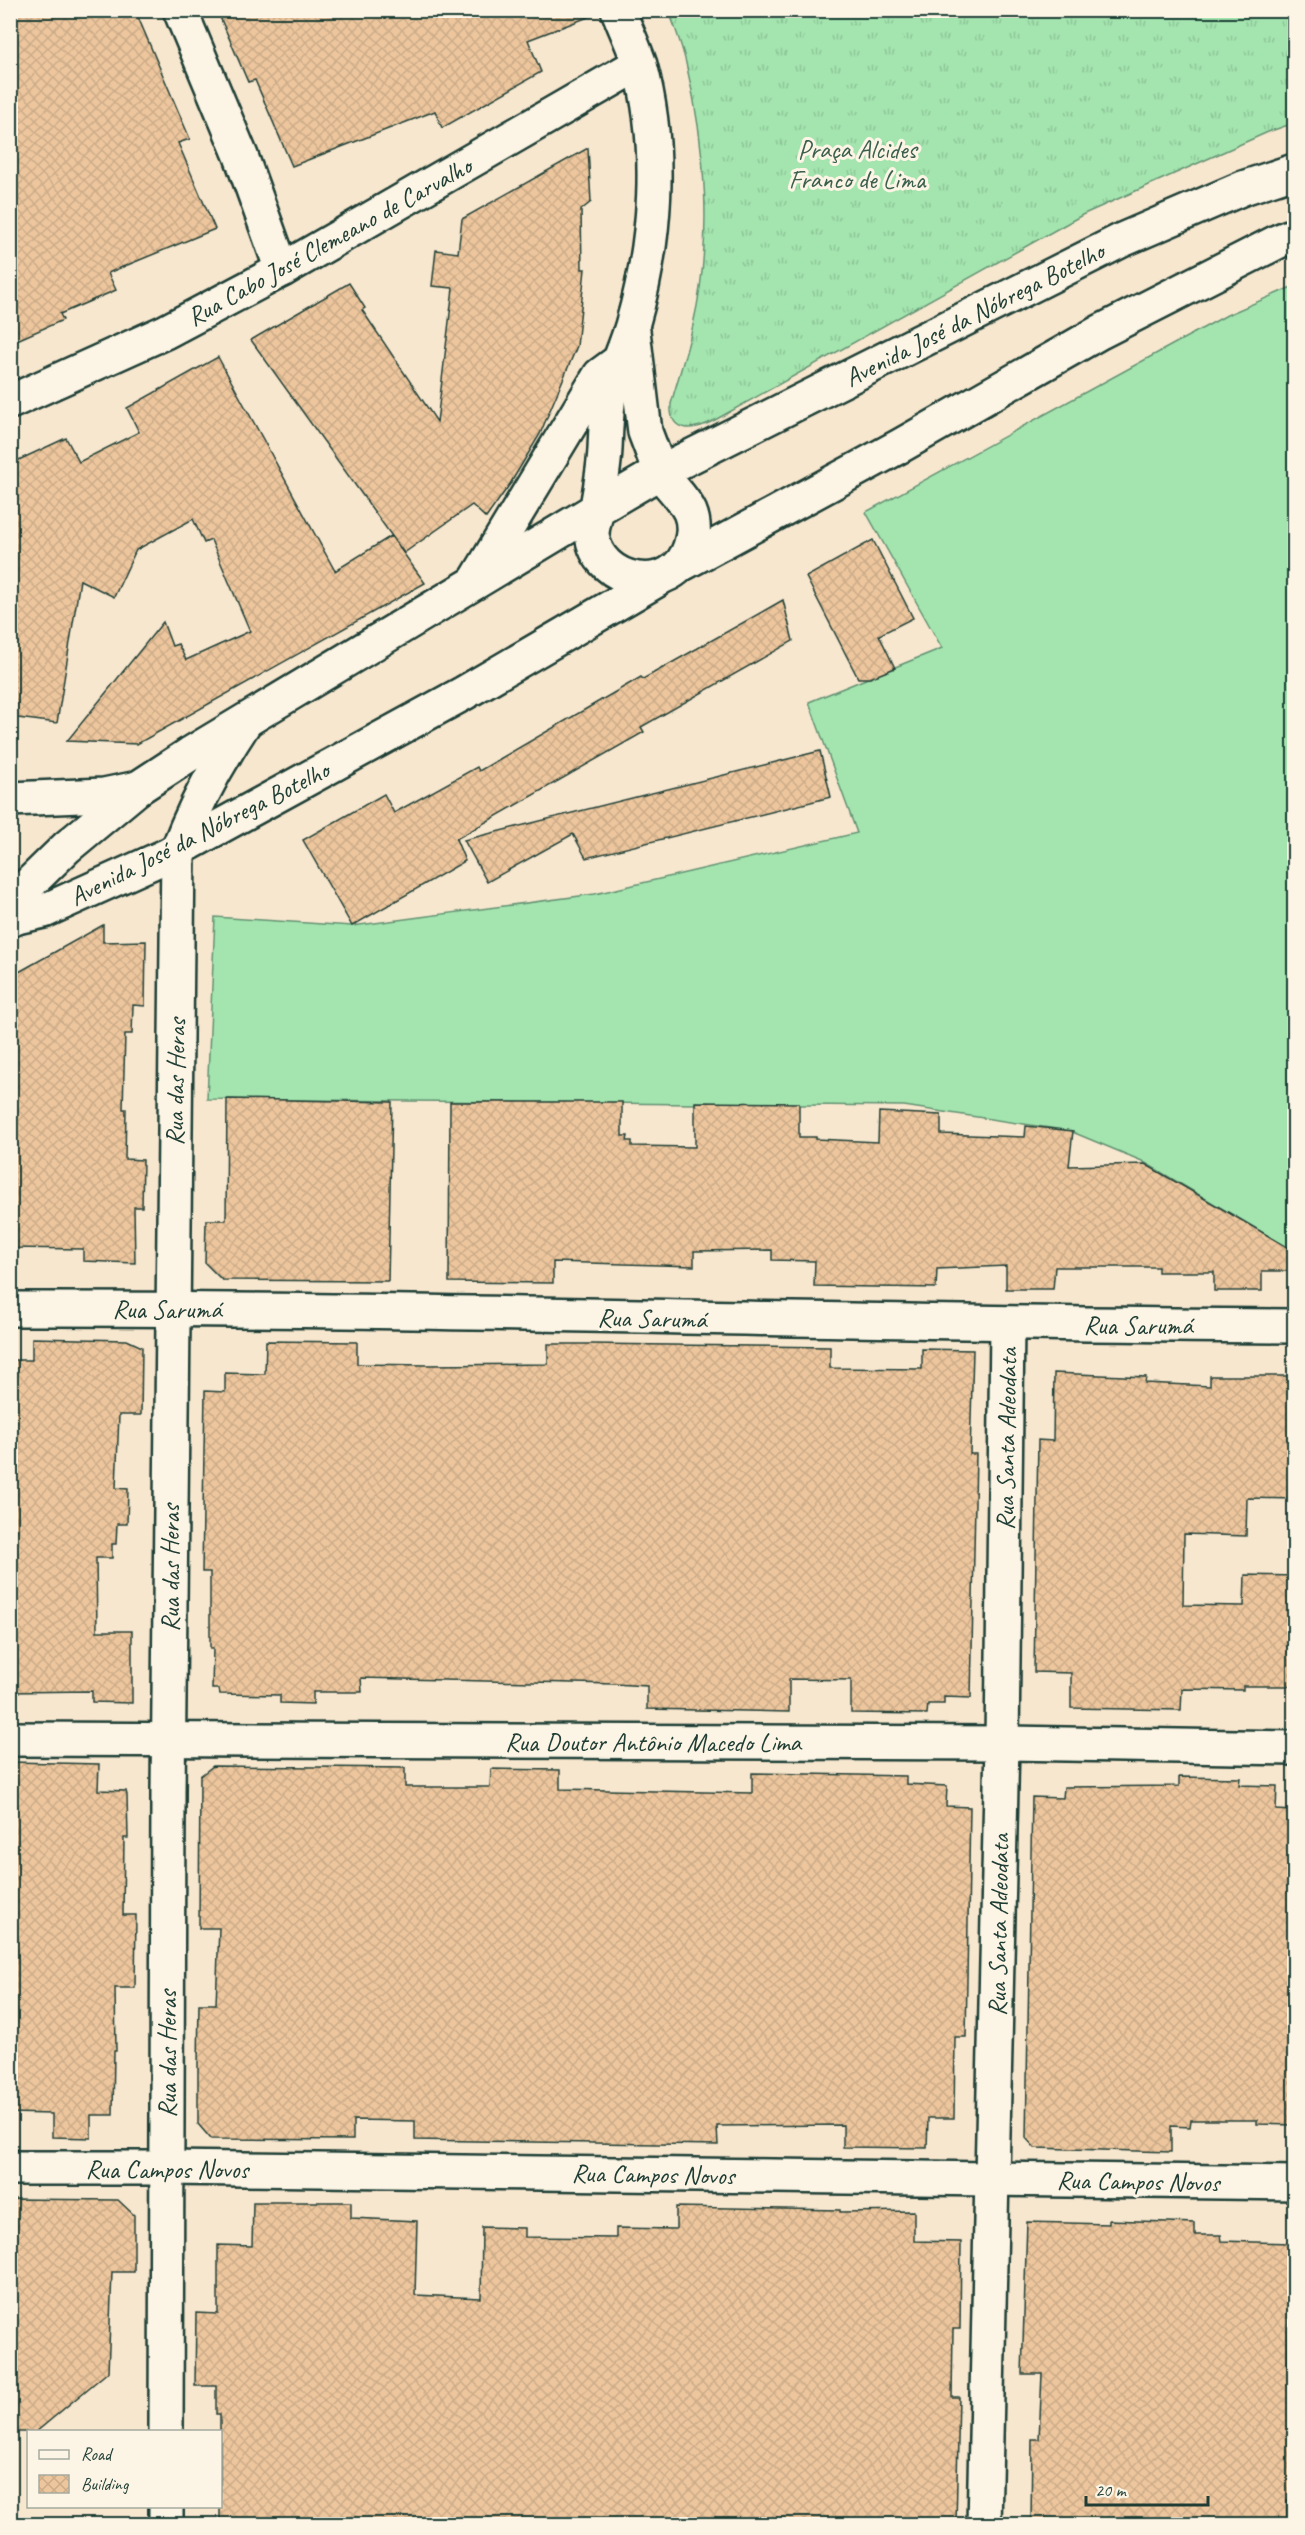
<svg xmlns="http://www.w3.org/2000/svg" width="1305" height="2535" font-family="Caveat,sans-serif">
	<defs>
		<pattern id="grass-tufts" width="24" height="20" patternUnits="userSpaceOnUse" patternTransform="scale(1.5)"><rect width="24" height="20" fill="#a4e5af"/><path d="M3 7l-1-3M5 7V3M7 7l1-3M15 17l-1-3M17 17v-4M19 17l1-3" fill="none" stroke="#8dc597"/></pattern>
		<pattern id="building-cross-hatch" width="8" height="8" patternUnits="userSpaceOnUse" patternTransform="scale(1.5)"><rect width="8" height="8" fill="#edc69d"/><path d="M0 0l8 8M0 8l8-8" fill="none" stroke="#cbab88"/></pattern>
	</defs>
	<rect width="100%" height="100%" fill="#f8e7cf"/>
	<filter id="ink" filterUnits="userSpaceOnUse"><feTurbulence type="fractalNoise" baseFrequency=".0167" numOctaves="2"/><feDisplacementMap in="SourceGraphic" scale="12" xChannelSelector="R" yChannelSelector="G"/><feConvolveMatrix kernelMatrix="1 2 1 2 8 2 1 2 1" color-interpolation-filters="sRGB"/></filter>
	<g filter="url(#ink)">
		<path fill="url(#grass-tufts)" stroke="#629172" stroke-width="1.5" d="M 669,11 L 1294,11 L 1294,123 L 1268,132 L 1084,214 L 715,420 C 696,430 669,436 671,404 C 678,378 687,352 693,325 C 713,240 706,147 686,63 C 682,45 675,28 669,11 Z"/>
		<polygon fill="#a4e5af" stroke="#629172" stroke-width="1.5" points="1294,286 1294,1251 1142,1161 1070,1131 904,1106 207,1099 215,917 352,926 595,894 857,833 809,702 942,648 866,512 1227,315"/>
		<g fill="url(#building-cross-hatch)" stroke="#1f3d34" stroke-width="1.5">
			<polygon points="10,10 135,10 190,139 178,143 215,229 108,273 116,290 60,314 63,320 10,343"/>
			<polygon points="217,10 599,10 599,13 528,40 541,72 442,128 435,111 292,166 255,80 248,82"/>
			<polygon points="588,148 591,202 581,210 582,269 585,269 577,346 540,434 510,484 486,518 472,505 404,553 251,340 349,283 365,308 362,310 437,422 453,288 432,286 436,250 458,253 462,219"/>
			<polygon points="218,357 335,571 391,536 425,583 137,744 67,741 163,622 172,646 178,644 186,660 250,631 211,540 204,543 193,519 136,550 114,597 80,580 57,723 10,717 10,464 66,438 79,462 139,432 127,408"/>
			<polygon points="873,540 913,618 879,635 895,668 870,678 858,678 806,577"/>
			<polygon points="783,600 793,641 641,727 644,732 456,839 465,861 352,926 303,840 384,794 394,813 477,767 479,771 641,677 643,679"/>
			<polygon points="820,751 831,797 586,858 573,834 487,882 464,840"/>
			<polygon points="103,925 103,942 146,941 145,1006 133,1005 132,1034 125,1034 123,1109 126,1109 125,1159 143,1160 142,1207 134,1207 135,1263 83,1261 83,1249 10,1248 10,996 16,996 17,973"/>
			<polygon points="227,1099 392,1102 388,1281 222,1280 205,1263 206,1220 226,1220"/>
			<polygon points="450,1102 622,1102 622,1136 628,1136 627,1141 632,1141 632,1146 695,1147 695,1102 799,1103 799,1137 816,1137 816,1139 878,1142 879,1112 941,1115 941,1134 1025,1137 1026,1126 1073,1131 1069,1166 1145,1164 1294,1251 1294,1271 1262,1271 1262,1291 1214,1291 1214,1272 1158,1272 1158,1267 1055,1267 1053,1289 1006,1289 1006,1266 937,1269 936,1288 814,1286 815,1261 772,1260 772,1250 694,1251 694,1266 553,1262 553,1283 449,1282"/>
			<polygon points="32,1338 127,1340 142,1347 141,1415 119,1415 116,1488 128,1489 127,1524 117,1524 116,1544 112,1544 112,1558 96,1558 97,1631 132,1631 132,1703 92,1702 92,1691 10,1692 10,1360 32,1360"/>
			<polygon points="266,1341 357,1342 357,1364 426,1365 548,1364 548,1344 590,1344 830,1347 830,1368 922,1369 922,1349 973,1350 970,1454 976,1454 971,1698 944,1697 944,1704 928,1704 927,1714 851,1713 851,1680 789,1679 789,1712 647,1709 647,1686 614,1684 361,1678 362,1692 313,1692 313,1704 280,1703 280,1695 220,1694 219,1689 212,1689 213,1648 210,1648 210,1572 202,1572 205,1391 225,1392 225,1373 265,1374"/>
			<polygon points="1054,1373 1146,1377 1145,1383 1210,1386 1210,1376 1294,1376 1294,1499 1247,1498 1246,1536 1184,1534 1183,1605 1244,1606 1245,1575 1294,1576 1294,1686 1243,1686 1243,1690 1182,1689 1181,1710 1071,1708 1071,1673 1034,1672 1038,1440 1053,1441"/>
			<polygon points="10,1762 99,1764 98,1790 126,1791 127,1795 128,1838 124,1838 123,1915 136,1915 135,1988 115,1988 116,2051 114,2051 113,2115 91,2115 91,2138 52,2137 52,2114 10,2113"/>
			<polygon points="213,1766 405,1768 405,1787 490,1787 491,1769 560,1770 560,1789 752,1793 752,1773 906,1776 906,1784 947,1786 946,1806 970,1807 966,2037 955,2037 954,2118 928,2118 927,2148 843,2147 843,2125 717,2126 718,2145 415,2140 415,2121 353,2120 353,2140 211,2139 198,2124 198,2064 199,2004 216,2004 219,1928 199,1928 200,1776"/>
			<polygon points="1179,1777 1240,1778 1239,1785 1277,1786 1276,1810 1294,1811 1294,2125 1257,2124 1257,2120 1191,2120 1190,2127 1171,2126 1171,2152 1035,2148 1026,2138 1032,1797 1063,1798 1064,1787 1179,1786"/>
			<polygon points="10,2199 118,2200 134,2215 134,2272 112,2272 108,2372 36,2432 10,2432"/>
			<polygon points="253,2202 351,2202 351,2218 417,2221 415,2295 481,2298 482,2227 525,2228 525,2237 616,2238 616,2228 676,2229 676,2207 840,2210 840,2212 914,2211 914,2241 961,2242 960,2329 953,2329 952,2397 959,2397 956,2524 220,2524 220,2414 216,2414 216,2386 195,2386 196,2313 218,2314 218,2245 252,2246"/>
			<polygon points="1109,2220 1195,2223 1195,2235 1221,2235 1222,2241 1290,2243 1288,2369 1294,2369 1294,2500 1287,2500 1287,2524 1031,2524 1032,2439 1039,2439 1042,2374 1022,2374 1027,2222 1109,2224"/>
		</g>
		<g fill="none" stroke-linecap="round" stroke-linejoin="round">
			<g stroke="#1f3d34" stroke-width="38">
				<g id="minor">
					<polyline points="180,10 241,156 282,270"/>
					<polyline points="10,402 165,332 282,270 639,64"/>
					<polyline points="10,799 104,795 138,788"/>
					<path d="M 10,1309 C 438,1308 866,1324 1294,1326"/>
					<polyline points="10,1739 1002,1743 1294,1748"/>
					<polyline points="10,2168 167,2168 1294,2183"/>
					<path d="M 166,2432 L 168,1792 L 178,849 C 196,802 217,764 245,722"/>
					<polyline points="166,2524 166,2506"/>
					<polyline points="984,2524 1002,1743 1007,1325"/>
				</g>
			</g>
			<g stroke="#1f3d34" stroke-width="38">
				<g id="secondary">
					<polyline points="633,331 645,432 660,472 1122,240 1243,188 1294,171"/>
					<polyline points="684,563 900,446 1100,332 1279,241 1294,235"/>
					<polyline points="475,582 600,375 615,364"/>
					<path d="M 17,917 L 25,888 L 67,847 L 138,788 L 190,754 L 597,509 L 660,472 C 669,486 683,497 690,512 C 695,524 694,535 690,547 C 674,598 597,585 592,534 C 592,528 595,519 596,512 C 600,491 604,470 605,449 C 606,428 606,406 611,386 C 617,365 626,346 632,326 C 656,243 663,149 640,65 C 634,47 625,28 618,10"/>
					<polyline points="10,920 17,917 44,911 168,855 464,693 657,580"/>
				</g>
			</g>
			<use href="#minor" stroke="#fcf5e5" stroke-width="33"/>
			<use href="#secondary" stroke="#fcf5e5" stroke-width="33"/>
		</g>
	</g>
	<g text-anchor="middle" stroke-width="6" stroke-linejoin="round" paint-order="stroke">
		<g font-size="26" fill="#3a5f4d" stroke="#fcf5e5">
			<text x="857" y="158">Praça Alcides<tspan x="857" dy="30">Franco de Lima</tspan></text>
		</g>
		<g font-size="26" fill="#1f3d34" stroke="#fcf5e5">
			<text transform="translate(329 241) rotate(-29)" y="9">Rua Cabo José Clemeano de Carvalho</text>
			<text transform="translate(974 314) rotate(-27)" y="9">Avenida José da Nóbrega Botelho</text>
			<text transform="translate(199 833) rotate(-27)" y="9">Avenida José da Nóbrega Botelho</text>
			<text transform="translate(175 1082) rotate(-89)" y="9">Rua das Heras</text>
			<text x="167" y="1318">Rua Sarumá</text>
			<text transform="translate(652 1318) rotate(1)" y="9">Rua Sarumá</text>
			<text x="1138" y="1334">Rua Sarumá</text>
			<text transform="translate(1006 1439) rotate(-89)" y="9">Rua Santa Adeodata</text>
			<text transform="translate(170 1568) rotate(-90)" y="9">Rua das Heras</text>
			<text x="653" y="1751">Rua Doutor Antônio Macedo Lima</text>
			<text transform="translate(998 1925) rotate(-89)" y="9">Rua Santa Adeodata</text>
			<text transform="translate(167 2054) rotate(-90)" y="9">Rua das Heras</text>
			<text x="167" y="2178">Rua Campos Novos</text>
			<text transform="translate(653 2174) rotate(1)" y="9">Rua Campos Novos</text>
			<text transform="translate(1138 2181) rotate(1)" y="9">Rua Campos Novos</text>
		</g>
	</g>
	<rect width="1305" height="2535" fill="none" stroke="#fcf5e5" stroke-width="36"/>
	<rect x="18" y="18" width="1269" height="2499" fill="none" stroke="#1f3d34" stroke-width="2" filter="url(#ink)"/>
	<rect x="27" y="2430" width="195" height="78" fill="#fcf5e5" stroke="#a4ab9e" stroke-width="1.5"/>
	<rect x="39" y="2450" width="30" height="9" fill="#fcf5e5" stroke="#a4ab9e" stroke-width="1.5"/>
	<text x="81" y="2460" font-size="18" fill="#1f3d34">Road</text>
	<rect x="39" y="2475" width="30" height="18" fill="url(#building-cross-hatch)" stroke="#a4ab9e" stroke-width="1.5"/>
	<text x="81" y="2490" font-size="18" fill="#1f3d34">Building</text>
	<path d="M1086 2496v9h122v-9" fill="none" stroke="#1f3d34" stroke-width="3"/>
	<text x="1095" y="2496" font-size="18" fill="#1f3d34" stroke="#fcf5e5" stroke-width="4.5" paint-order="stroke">20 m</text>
</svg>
